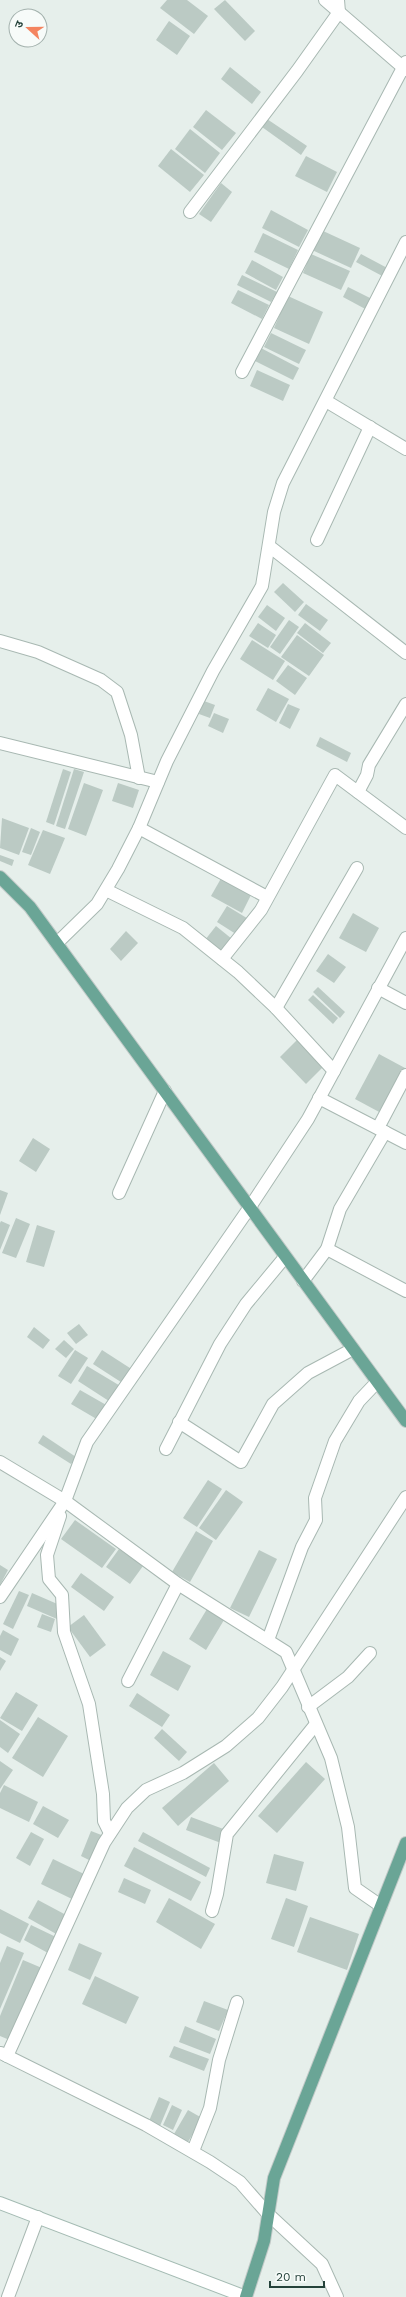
<svg xmlns="http://www.w3.org/2000/svg" width="406" height="2297" font-family="'Work Sans','Noto Sans Devanagari',sans-serif">
	<rect width="100%" height="100%" fill="#e6efeb"/>
	<g fill="#bbcac4">
		<polygon points="167,0 187,0 208,16 194,34 160,8"/>
		<polygon points="225,0 255,31 245,41 214,9"/>
		<polygon points="169,21 190,36 177,55 156,40"/>
		<polygon points="230,67 261,92 252,104 221,79"/>
		<polygon points="206,110 236,133 222,150 193,127"/>
		<polygon points="267,119 307,146 301,155 262,127"/>
		<polygon points="190,129 220,153 205,173 175,149"/>
		<polygon points="171,149 204,175 190,192 158,166"/>
		<polygon points="306,156 337,172 327,192 295,176"/>
		<polygon points="221,183 232,192 211,222 199,214"/>
		<polygon points="271,210 308,230 299,247 262,228"/>
		<polygon points="321,230 360,248 351,268 312,250"/>
		<polygon points="263,233 298,250 289,269 254,252"/>
		<polygon points="311,254 350,271 341,290 303,273"/>
		<polygon points="361,254 391,270 386,278 356,262"/>
		<polygon points="252,260 283,277 276,290 245,273"/>
		<polygon points="242,275 277,292 271,302 237,285"/>
		<polygon points="348,287 374,300 369,311 343,297"/>
		<polygon points="238,290 269,305 262,319 231,303"/>
		<polygon points="288,296 323,312 309,344 274,328"/>
		<polygon points="271,333 306,350 299,364 264,347"/>
		<polygon points="259,347 299,368 293,380 253,360"/>
		<polygon points="257,370 290,385 283,401 250,386"/>
		<polygon points="283,583 304,602 295,612 274,592"/>
		<polygon points="306,604 328,620 320,631 298,615"/>
		<polygon points="267,605 285,618 276,631 258,617"/>
		<polygon points="289,620 299,627 280,654 270,647"/>
		<polygon points="258,623 276,635 268,648 249,636"/>
		<polygon points="305,623 331,643 323,653 297,633"/>
		<polygon points="297,635 324,655 309,676 281,657"/>
		<polygon points="252,640 285,661 273,680 240,659"/>
		<polygon points="288,665 307,678 295,695 276,681"/>
		<polygon points="268,688 289,699 276,722 256,710"/>
		<polygon points="204,701 215,705 210,718 199,714"/>
		<polygon points="288,704 300,709 290,729 279,723"/>
		<polygon points="214,713 229,719 223,733 208,726"/>
		<polygon points="320,737 351,753 347,762 316,746"/>
		<polygon points="63,769 71,772 54,825 46,822"/>
		<polygon points="74,769 84,772 65,829 56,826"/>
		<polygon points="84,783 103,790 86,836 68,829"/>
		<polygon points="118,783 139,790 133,808 112,801"/>
		<polygon points="2,818 29,828 19,855 0,848"/>
		<polygon points="31,828 40,832 31,855 22,852"/>
		<polygon points="43,830 65,838 50,874 28,865"/>
		<polygon points="0,855 14,860 12,866 0,861"/>
		<polygon points="223,875 253,891 242,913 211,896"/>
		<polygon points="227,906 250,920 239,936 217,922"/>
		<polygon points="353,913 379,928 366,952 339,938"/>
		<polygon points="216,926 232,939 220,953 205,940"/>
		<polygon points="126,931 138,943 121,961 110,949"/>
		<polygon points="328,954 346,967 334,983 316,971"/>
		<polygon points="318,987 345,1012 340,1018 313,992"/>
		<polygon points="313,995 338,1018 333,1024 308,1000"/>
		<polygon points="299,1038 325,1065 306,1084 280,1057"/>
		<polygon points="379,1054 405,1068 381,1113 355,1099"/>
		<polygon points="33,1138 50,1149 36,1172 19,1161"/>
		<polygon points="0,1190 8,1193 0,1215"/>
		<polygon points="16,1218 30,1224 16,1258 2,1253"/>
		<polygon points="1,1221 10,1225 0,1250 0,1223"/>
		<polygon points="37,1225 55,1231 44,1267 26,1262"/>
		<polygon points="79,1324 88,1335 76,1344 67,1333"/>
		<polygon points="34,1327 50,1340 43,1349 27,1337"/>
		<polygon points="64,1340 74,1349 66,1358 55,1349"/>
		<polygon points="75,1350 88,1358 71,1384 58,1376"/>
		<polygon points="102,1350 133,1370 124,1384 93,1364"/>
		<polygon points="87,1366 122,1387 112,1403 78,1381"/>
		<polygon points="80,1390 108,1406 100,1421 71,1404"/>
		<polygon points="43,1435 76,1457 71,1464 38,1443"/>
		<polygon points="208,1480 222,1489 197,1527 183,1518"/>
		<polygon points="226,1490 243,1502 216,1540 199,1528"/>
		<polygon points="75,1520 116,1549 102,1568 61,1539"/>
		<polygon points="196,1531 213,1541 190,1582 172,1572"/>
		<polygon points="119,1549 143,1566 130,1584 106,1567"/>
		<polygon points="259,1550 277,1559 249,1617 230,1608"/>
		<polygon points="0,1565 8,1570 0,1585"/>
		<polygon points="81,1573 114,1597 104,1611 71,1587"/>
		<polygon points="19,1591 29,1595 13,1629 3,1624"/>
		<polygon points="32,1593 62,1606 57,1619 27,1606"/>
		<polygon points="207,1609 224,1620 206,1650 189,1639"/>
		<polygon points="42,1614 55,1619 51,1632 37,1627"/>
		<polygon points="84,1615 106,1645 90,1657 68,1627"/>
		<polygon points="3,1630 19,1639 11,1656 0,1650 0,1636"/>
		<polygon points="163,1651 191,1666 178,1691 150,1675"/>
		<polygon points="0,1657 6,1661 0,1671"/>
		<polygon points="16,1692 38,1705 22,1731 0,1718"/>
		<polygon points="137,1693 170,1715 162,1727 129,1706"/>
		<polygon points="38,1717 68,1736 43,1777 12,1758"/>
		<polygon points="0,1720 20,1734 8,1753 0,1747"/>
		<polygon points="162,1729 187,1752 179,1761 154,1738"/>
		<polygon points="0,1761 13,1770 0,1789"/>
		<polygon points="306,1762 325,1779 277,1833 258,1816"/>
		<polygon points="214,1763 229,1781 178,1826 162,1808"/>
		<polygon points="4,1785 38,1802 29,1822 0,1808 0,1793"/>
		<polygon points="43,1806 69,1820 58,1838 33,1824"/>
		<polygon points="191,1817 226,1830 221,1843 186,1830"/>
		<polygon points="91,1831 104,1836 93,1862 81,1856"/>
		<polygon points="31,1832 44,1839 30,1866 16,1858"/>
		<polygon points="143,1832 210,1868 206,1877 138,1841"/>
		<polygon points="134,1847 201,1882 191,1901 124,1866"/>
		<polygon points="274,1854 304,1862 296,1891 266,1883"/>
		<polygon points="53,1859 84,1874 72,1899 41,1884"/>
		<polygon points="124,1878 151,1890 145,1904 118,1892"/>
		<polygon points="169,1898 215,1924 201,1949 156,1922"/>
		<polygon points="286,1898 308,1906 294,1947 271,1939"/>
		<polygon points="38,1900 68,1916 58,1935 28,1918"/>
		<polygon points="0,1909 29,1924 20,1943 0,1933"/>
		<polygon points="310,1917 359,1934 347,1970 297,1952"/>
		<polygon points="31,1925 56,1937 48,1953 24,1940"/>
		<polygon points="79,1943 102,1953 90,1980 68,1970"/>
		<polygon points="7,1946 24,1953 0,2009 0,1963"/>
		<polygon points="23,1960 42,1968 12,2041 0,2036 0,2016"/>
		<polygon points="95,1976 139,1997 126,2024 82,2004"/>
		<polygon points="204,2001 228,2010 219,2031 196,2022"/>
		<polygon points="185,2026 216,2039 210,2054 179,2042"/>
		<polygon points="174,2046 209,2059 204,2071 169,2057"/>
		<polygon points="159,2097 170,2102 160,2126 149,2121"/>
		<polygon points="172,2105 182,2110 173,2130 163,2125"/>
		<polygon points="188,2110 202,2118 188,2142 174,2134"/>
	</g>
	<g fill="none" stroke-linecap="round" stroke-linejoin="round">
		<g stroke="#a8b8b2" stroke-width="14">
			<g id="street">
				<polyline points="325,0 406,70"/>
				<polyline points="190,212 297,71 339,12 338,0"/>
				<polyline points="242,372 406,62"/>
				<polyline points="326,401 406,449"/>
				<polyline points="317,540 370,427"/>
				<polyline points="269,546 406,653"/>
				<polyline points="0,641 38,652 101,680 117,692 131,735 139,778"/>
				<polyline points="0,743 158,782"/>
				<polyline points="358,792 367,775 369,765 406,704"/>
				<polyline points="139,828 267,897"/>
				<polyline points="106,890 183,928 238,972 276,1008 334,1071"/>
				<polyline points="57,943 97,904 118,869 139,828 167,761 213,671 262,586 274,512 283,483 406,242"/>
				<polyline points="222,959 261,910 335,775 406,828"/>
				<polyline points="378,988 406,1003"/>
				<polyline points="276,1008 357,868"/>
				<polyline points="319,1098 406,1143"/>
				<polyline points="378,1128 406,1075"/>
				<polyline points="119,1193 165,1091"/>
				<polyline points="327,1249 406,1291"/>
				<polyline points="303,1281 327,1249 340,1209 385,1132"/>
				<polyline points="179,1422 241,1462 273,1404 308,1373 353,1349"/>
				<polyline points="166,1449 220,1344 246,1304 285,1257"/>
				<polyline points="0,1462 65,1501 178,1584 286,1652 331,1758 348,1827 355,1888 381,1906"/>
				<polyline points="60,1516 47,1555 49,1579 62,1595 64,1632 89,1704 103,1794 104,1821 110,1833"/>
				<polyline points="0,1597 65,1501 87,1442 250,1207 308,1119 406,938"/>
				<polyline points="268,1640 302,1547 316,1520 315,1498 335,1441 359,1401 377,1382"/>
				<polyline points="128,1681 178,1584"/>
				<polyline points="308,1707 348,1677 370,1653"/>
				<polyline points="212,1911 217,1894 227,1834 316,1724"/>
				<polyline points="1,2053 146,2125 210,2162 240,2182 268,2214 322,2264 337,2297"/>
				<polyline points="7,2056 104,1843 127,1808 146,1790 183,1773 226,1746 258,1718 282,1687 406,1497"/>
				<polyline points="193,2151 210,2108 219,2060 237,2002"/>
				<polyline points="8,2297 38,2217"/>
			</g>
		</g>
		<g stroke="#a4bbb3" stroke-width="14">
			<polyline id="secondary" points="0,2203 246,2297"/>
		</g>
		<g stroke="#c2cac8" stroke-width="14">
			<g id="primary">
				<polyline points="0,877 30,907 406,1421"/>
				<polyline points="246,2297 264,2241 274,2178 406,1843"/>
			</g>
		</g>
		<use href="#street" stroke="#fff" stroke-width="12"/>
		<use href="#secondary" stroke="#fff" stroke-width="12"/>
		<use href="#primary" stroke="#6aa596" stroke-width="12"/>
	</g>
	<g transform="translate(28 28) rotate(291)"><circle r="19" fill="#f7fbf9" stroke="#a3b1ad"/>
	<path d="M0-3L7 15L0 10L-7 15Z" fill="#f4845f"/>
	<text y="-6" font-size="11" font-weight="bold" text-anchor="middle" fill="#24423a">उ</text>
	</g>
	<path d="M270 2281v6h54v-6" fill="none" stroke="#24423a" stroke-width="2"/>
	<text x="276" y="2281" font-size="12" fill="#24423a" stroke="#f7fbf9" stroke-width="3" paint-order="stroke">20 m</text>
</svg>
